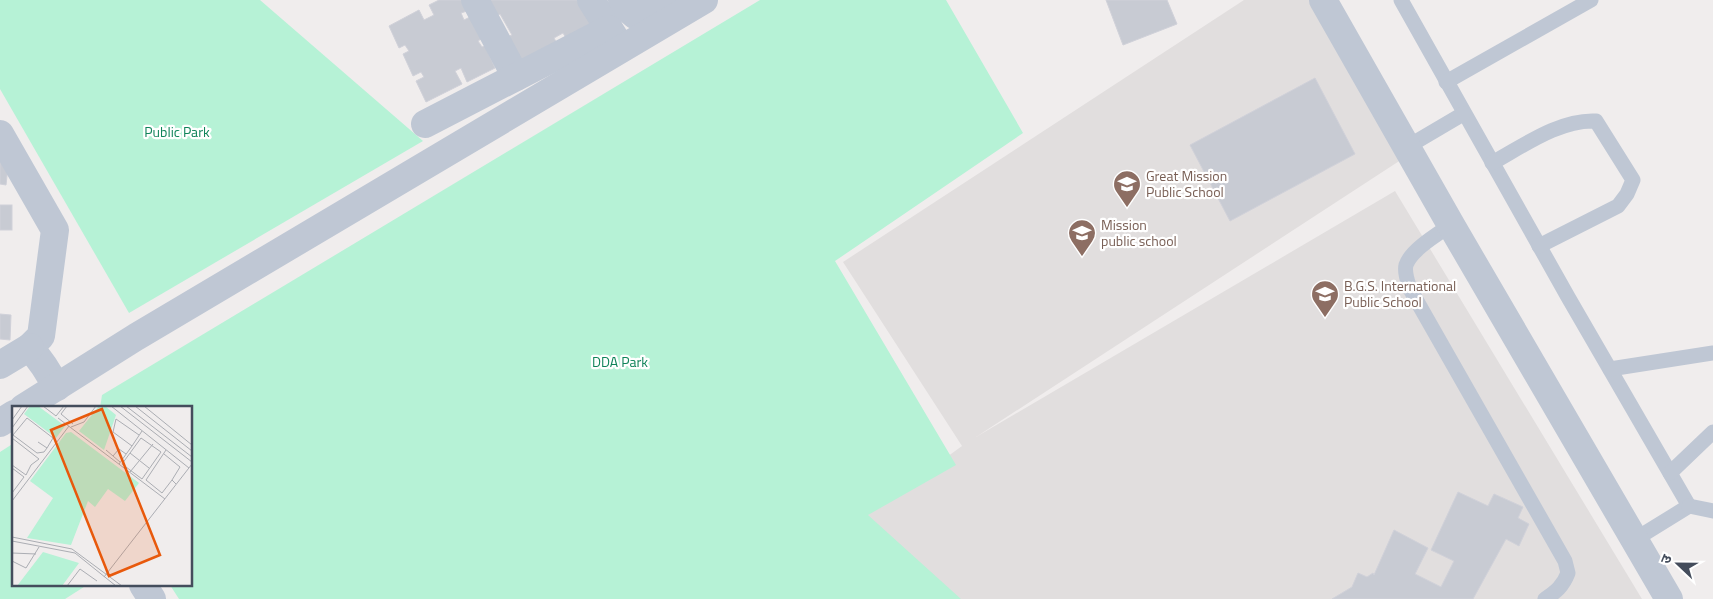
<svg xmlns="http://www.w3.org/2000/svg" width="1713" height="599" font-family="'Titillium Web','Noto Sans Devanagari',sans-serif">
	<rect width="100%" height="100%" fill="#f0eded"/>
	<polygon fill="#e1dede" points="1244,0 1310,0 1410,154 976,437 1395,191 1642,599 957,599 867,515 962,446 843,262"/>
	<g fill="#b6f2d6">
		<polygon points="0,0 260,0 423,141 129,313 0,89"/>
		<polygon points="760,0 946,0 1023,133 835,261 956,465 868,515 961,599 179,599 170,585 191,585 191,408 100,408 102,395"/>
		<polygon points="14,443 14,585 87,585 65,599 0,599 0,452"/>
	</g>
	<g fill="#c8cbd3" stroke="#d0d1d9">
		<polygon points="439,0 462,0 467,11 461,13 464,20 470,17 481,39 478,41 482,47 485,46 495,68 467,82 461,68 455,71 462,84 426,102 416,81 424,77 421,72 413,76 403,54 409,51 405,45 399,48 389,26 419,10 424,20 434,15 429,5"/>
		<polygon points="486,0 577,0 597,27 569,43 563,33 554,38 560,49 526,69 507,37 512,35 500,14 496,16"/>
		<polygon points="1106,0 1167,0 1177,24 1123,45"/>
		<polygon points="1315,78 1355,154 1230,221 1190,145"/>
		<polygon points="0,157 9,158 6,185 0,184"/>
		<rect x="0" y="205" width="12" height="25"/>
		<polygon points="0,314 11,315 10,340 0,339"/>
		<polygon points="1458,492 1488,506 1494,494 1523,507 1518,518 1529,524 1519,546 1506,539 1473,599 1332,599 1352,587 1358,573 1367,577 1373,573 1374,575 1394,530 1428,548 1415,574 1441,587 1454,561 1431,550"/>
	</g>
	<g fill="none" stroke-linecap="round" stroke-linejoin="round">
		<g stroke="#bfc7d4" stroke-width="15">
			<polyline points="1401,0 1568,297 1689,506 1634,540"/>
			<polyline points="1446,82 1591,0"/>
			<polyline points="1407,147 1463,114"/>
			<path d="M 1492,163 C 1523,146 1560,119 1596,121 L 1633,180 L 1627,194 L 1618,206 L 1539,246"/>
			<path d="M 1451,225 C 1438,234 1411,250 1406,265 C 1404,273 1408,282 1410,289 L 1565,561 L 1568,573 C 1563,586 1556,592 1545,599"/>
			<polyline points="1610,369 1713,353"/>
			<polyline points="1670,473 1713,432"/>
			<polyline points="1689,506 1713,511"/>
		</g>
		<g stroke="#bfc7d4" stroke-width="28">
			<polyline points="475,0 516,77"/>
			<polyline points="591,0 618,43"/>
			<polyline points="622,0 628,9 635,15 642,14 665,0"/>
			<polyline points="1323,0 1451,225 1669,599"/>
			<polyline points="425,124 609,29"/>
			<polyline points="0,134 55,230 41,336 30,347 44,366 57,387"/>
			<polyline points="0,365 30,347"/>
			<polyline points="23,408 136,337 704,0"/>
			<polyline points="0,423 14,414"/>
			<polyline points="143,585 152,599"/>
		</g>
	</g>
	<defs>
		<g id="school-pin" transform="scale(1.4375)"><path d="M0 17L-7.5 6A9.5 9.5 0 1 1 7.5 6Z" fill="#8d6e63" stroke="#fff"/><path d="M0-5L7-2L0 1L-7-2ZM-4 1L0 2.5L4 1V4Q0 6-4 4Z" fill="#fff"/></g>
	</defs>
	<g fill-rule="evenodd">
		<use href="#school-pin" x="1127" y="184"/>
		<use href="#school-pin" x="1082" y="233"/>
		<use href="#school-pin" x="1325" y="294"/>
	</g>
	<g text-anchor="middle" stroke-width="4.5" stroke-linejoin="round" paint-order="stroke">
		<g font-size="14" fill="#0f8359" stroke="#fff">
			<text x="177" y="137">Public Park</text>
			<text x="620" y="367">DDA Park</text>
		</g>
		<g font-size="14" fill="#785e54" stroke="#fff" text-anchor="start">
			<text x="1146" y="181">Great Mission<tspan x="1146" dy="16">Public School</tspan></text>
			<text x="1101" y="230">Mission<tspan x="1101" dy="16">public school</tspan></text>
			<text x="1344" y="291">B.G.S. International<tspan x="1344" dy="16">Public School</tspan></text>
		</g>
	</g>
	<g transform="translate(12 406)">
		<rect width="180" height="180" fill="#f0eded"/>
		<path d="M 18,0 L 26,0 L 53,20 L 44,32 L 12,8 ZM 87,0 L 93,0 L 104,9 L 92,44 L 67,25 ZM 59,26 L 127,77 L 113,95 L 96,83 L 83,101 L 76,95 L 59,139 L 15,132 L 41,92 L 18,75 L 54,27 ZM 31,146 L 67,157 L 50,180 L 5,180 Z" fill="#b6f2d6"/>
		<path fill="none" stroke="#abadb3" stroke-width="1" d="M 31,0 L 44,10 L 52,0M 55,0 L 49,8 L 61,18M 99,0 L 177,62M 108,0 L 180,56M 114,0 L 180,51M 123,0 L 180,45M 132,0 L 180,39M 46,12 L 153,93M 0,14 L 10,0M 59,21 L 72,16 L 84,0M 0,22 L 16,0M 1,29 L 15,12 L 41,32 L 35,42M 1,29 L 25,47 L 32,46 L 35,42 L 26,36M 127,29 L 104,13 L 101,26 L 120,40 L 130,25M 0,32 L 27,53 L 19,59 L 14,69 L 0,59M 129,32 L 149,46 L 130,73 L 110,58 ZM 94,44 L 108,56M 154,44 L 134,74 L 150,87 L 160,74M 118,47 L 137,62M 152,48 L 168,61 L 160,74 L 164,78M 101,50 L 107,43 L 114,48M 107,58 L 120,40M 0,62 L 12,71 L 0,87M 118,66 L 141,38M 0,95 L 57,20M 0,131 L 60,143 L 110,180M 0,135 L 63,147 L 104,180M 0,147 L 24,148M 0,155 L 14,162 L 27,141M 92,171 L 180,58M 55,180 L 68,163 L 85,175"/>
		<path fill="#e8590c" fill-opacity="0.15" stroke="#e8590c" stroke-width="2.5" d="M 90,3 L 148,149 L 97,170 L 39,24 Z"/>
		<rect width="180" height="180" fill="none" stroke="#444d5c" stroke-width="2.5"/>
	</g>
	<g transform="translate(1678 564) rotate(292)" stroke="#ffffff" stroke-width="4" paint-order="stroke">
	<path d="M0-4L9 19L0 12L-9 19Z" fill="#444d5c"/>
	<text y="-8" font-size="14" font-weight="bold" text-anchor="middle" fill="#444d5c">उ</text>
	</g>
</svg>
